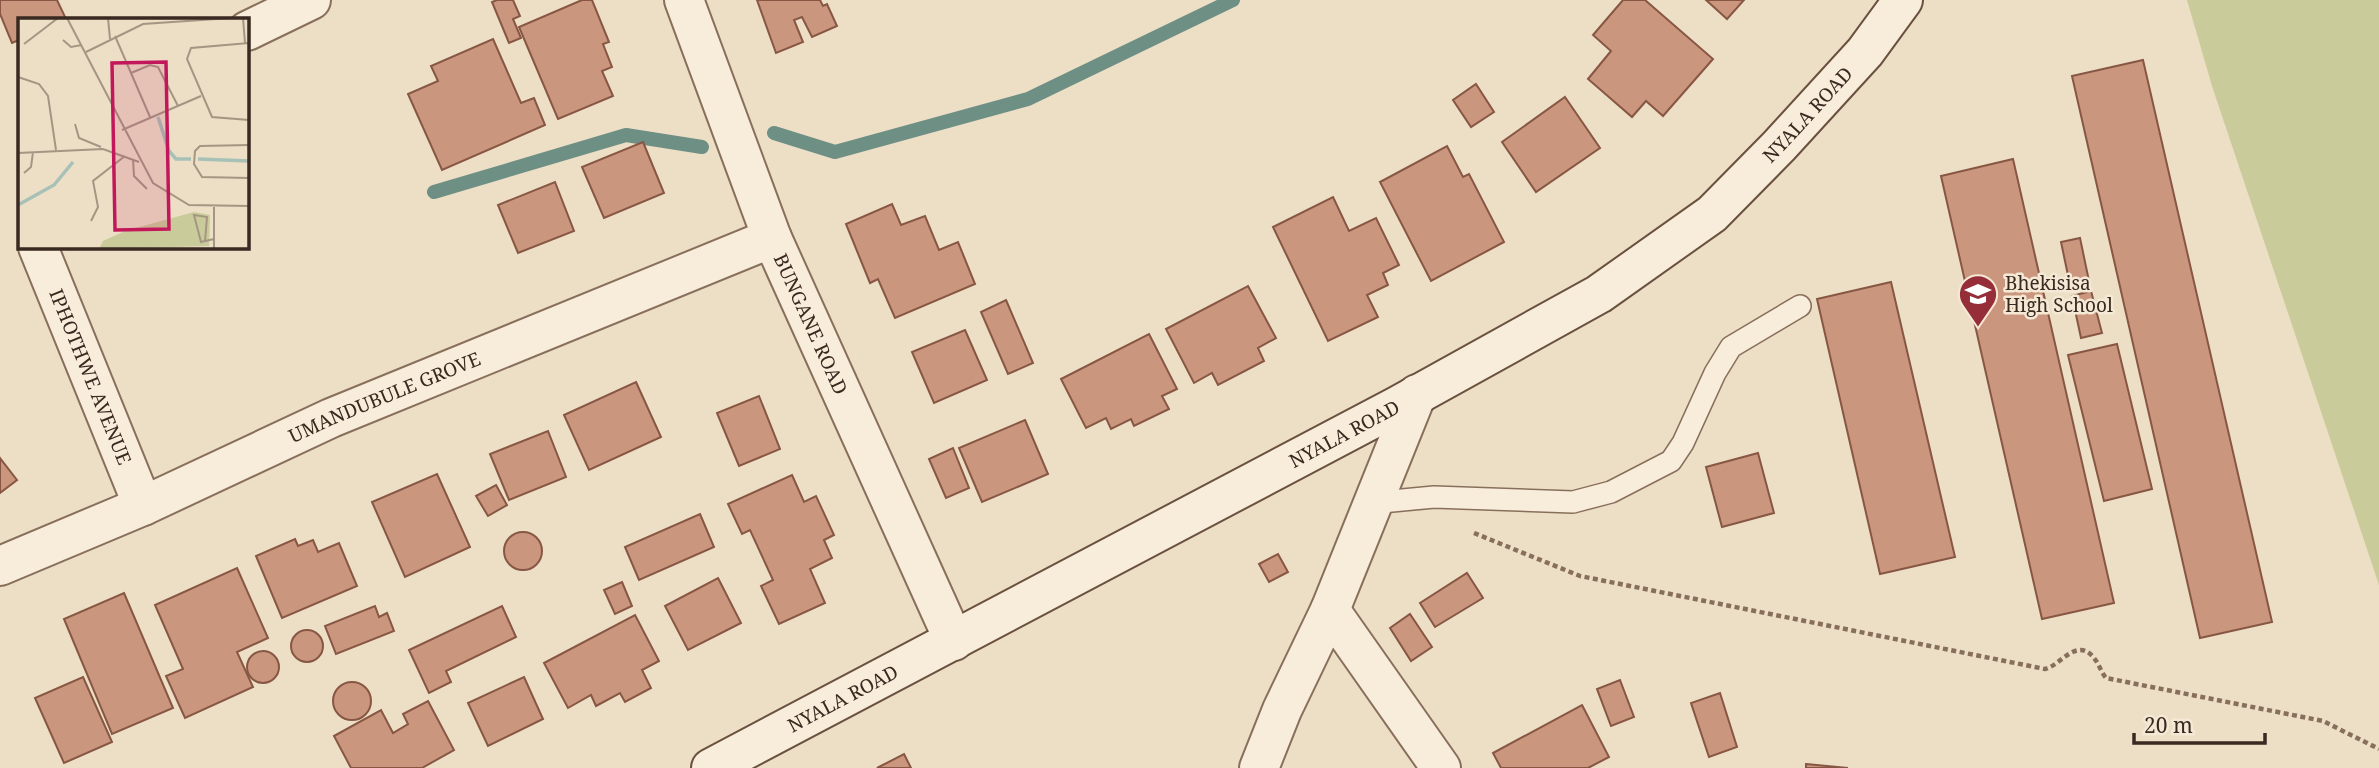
<svg xmlns="http://www.w3.org/2000/svg" width="2379" height="768" font-family="'Noto Serif',serif">
	<rect width="100%" height="100%" fill="#eddec6"/>
	<polygon fill="#cacb9a" points="2187,0 2379,0 2379,585 2212,86"/>
	<g fill="none" stroke-linecap="round" stroke-linejoin="round">
		<g stroke="#6e8f84" stroke-width="14">
			<polyline points="774,133 835,152 1028,99 1233,0"/>
			<polyline points="434,192 626,135 702,147"/>
		</g>
	</g>
	<g fill="#ca967e" stroke="#875743" stroke-width="2">
		<polygon points="0,0 57,0 66,19 19,19 19,40 12,43 0,14"/>
		<polygon points="497,0 513,0 520,16 513,19 521,38 509,43 492,2"/>
		<polygon points="582,0 592,0 609,42 603,44 612,67 602,71 613,96 558,119 519,27"/>
		<polygon points="757,0 820,0 823,6 827,4 837,26 812,37 802,17 794,20 803,42 776,53"/>
		<polygon points="1623,0 1645,0 1713,59 1663,116 1646,101 1632,117 1588,79 1611,51 1593,35"/>
		<polygon points="1706,0 1744,0 1727,19"/>
		<polygon points="493,39 521,103 534,98 545,125 442,170 408,94 438,81 431,66"/>
		<polygon points="2143,60 2272,622 2200,638 2072,76"/>
		<polygon points="1476,84 1494,112 1471,127 1453,100"/>
		<polygon points="1565,97 1600,148 1536,192 1502,142"/>
		<polygon points="643,142 664,193 604,218 582,167"/>
		<polygon points="1447,146 1463,177 1469,174 1504,242 1431,281 1380,182"/>
		<polygon points="2013,159 2114,603 2042,619 1941,176"/>
		<polygon points="555,182 574,231 518,253 498,205"/>
		<polygon points="1333,197 1349,231 1376,218 1399,265 1383,273 1388,285 1367,295 1378,317 1328,341 1273,227"/>
		<polygon points="892,204 901,225 925,216 939,250 958,242 975,284 895,318 878,279 870,283 846,224"/>
		<polygon points="2080,238 2089,281 2070,285 2061,242"/>
		<polygon points="1891,282 1955,557 1880,574 1817,299"/>
		<polygon points="1248,286 1276,338 1258,348 1264,361 1218,385 1212,373 1194,383 1166,329"/>
		<polygon points="2091,291 2102,333 2081,338 2072,296"/>
		<polygon points="1006,300 1033,363 1008,374 981,312"/>
		<polygon points="965,330 987,380 934,403 912,352"/>
		<polygon points="1149,334 1177,389 1162,396 1169,409 1134,426 1131,419 1111,429 1106,418 1086,428 1061,379"/>
		<polygon points="2117,344 2152,489 2104,501 2068,355"/>
		<polygon points="636,382 661,437 589,470 564,415"/>
		<polygon points="759,396 780,449 739,466 717,413"/>
		<polygon points="1025,420 1048,474 982,502 959,448"/>
		<polygon points="548,431 566,477 509,500 490,454"/>
		<polygon points="953,448 969,488 946,498 929,459"/>
		<polygon points="1758,453 1774,513 1722,527 1706,467"/>
		<polygon points="0,458 17,480 0,493"/>
		<polygon points="437,474 470,547 405,577 372,502"/>
		<polygon points="792,475 804,502 816,496 834,535 824,540 832,558 810,569 825,603 779,624 761,586 773,580 750,530 742,534 728,504"/>
		<polygon points="496,485 507,505 488,516 476,496"/>
		<polygon points="700,514 714,547 639,580 625,547"/>
		<circle cx="523" cy="551" r="19"/>
		<polygon points="295,539 298,546 313,540 318,552 339,543 357,586 282,618 256,556"/>
		<polygon points="1278,554 1288,572 1269,582 1259,564"/>
		<polygon points="237,568 268,638 237,652 253,687 185,718 166,676 183,669 155,605"/>
		<polygon points="1467,573 1483,598 1435,627 1420,603"/>
		<polygon points="718,578 741,623 688,650 665,606"/>
		<polygon points="622,582 632,606 615,614 604,590"/>
		<polygon points="124,593 173,708 112,734 64,619"/>
		<polygon points="375,606 379,617 387,613 394,631 336,654 325,626"/>
		<polygon points="502,606 516,637 446,671 451,682 429,693 409,650"/>
		<polygon points="1410,614 1432,647 1411,661 1390,628"/>
		<polygon points="635,615 659,661 642,670 651,688 625,702 620,693 596,706 591,695 568,708 544,663"/>
		<circle cx="307" cy="646" r="16"/>
		<circle cx="263" cy="667" r="16"/>
		<polygon points="83,677 112,742 64,763 35,698"/>
		<polygon points="524,677 543,719 488,746 468,703"/>
		<polygon points="1620,680 1634,717 1611,726 1597,689"/>
		<circle cx="352" cy="701" r="19"/>
		<polygon points="1720,693 1737,747 1709,757 1691,703"/>
		<polygon points="428,701 454,750 422,768 351,768 334,736 381,710 393,733 408,724 403,714"/>
		<polygon points="1582,705 1609,757 1588,768 1501,768 1493,753"/>
		<polygon points="904,754 911,768 877,768"/>
		<polygon points="1806,764 1848,768 1806,768"/>
	</g>
	<g fill="none" stroke-linecap="round" stroke-linejoin="round">
		<g stroke="#886f5c" stroke-width="24">
			<polyline id="lane" points="1371,503 1434,497 1573,502 1611,492 1671,461 1683,443 1715,373 1731,347 1800,306"/>
		</g>
		<g stroke="#886f5c" stroke-width="42">
			<g id="street">
				<path id="s1" d="M 684,0 L 772,238 L 954,641"/>
				<polyline points="247,31 311,0"/>
				<path id="s2" d="M 38,247 L 143,506"/>
				<path id="s3" d="M 0,566 L 143,506 L 331,418 L 772,238"/>
				<polyline points="1330,610 1441,768"/>
				<polyline points="1259,768 1282,710 1330,610 1417,394"/>
			</g>
		</g>
		<g stroke="#6a513f" stroke-width="42">
			<g id="secondary">
				<path id="s4" d="M 711,768 L 1397,406 L 1599,294 L 1712,214 L 1779,146 L 1865,52 L 1903,0"/>
			</g>
		</g>
		<path stroke="#886f5c" stroke-width="4.5" stroke-dasharray="5 3.5" stroke-linecap="butt" d="M 1474,533 L 1580,576 L 2045,669 C 2060,666 2077,636 2094,658 C 2099,664 2101,672 2106,678 L 2323,721 L 2379,749"/>
		<use href="#lane" stroke="#f8ecda" stroke-width="21"/>
		<use href="#street" stroke="#f8ecda" stroke-width="38"/>
		<use href="#secondary" stroke="#f8ecda" stroke-width="38"/>
	</g>
	<defs>
		<g id="school-pin" transform="scale(2.0125)"><path d="M0 17L-7.5 6A9.5 9.5 0 1 1 7.5 6Z" fill="#952e39" stroke="#f5e9d6"/><path d="M0-5L7-2L0 1L-7-2ZM-4 1L0 2.5L4 1V4Q0 6-4 4Z" fill="#fff"/></g>
	</defs>
	<g fill-rule="evenodd">
		<use href="#school-pin" x="1978" y="294"/>
	</g>
	<g text-anchor="middle" stroke-width="5" stroke-linejoin="round" paint-order="stroke">
		<g font-size="19" fill="#392920" stroke="#f5e9d6">
			<text dy="7" stroke="none"><textPath href="#s4" startOffset="1283">NYALA ROAD</textPath></text>
			<text dy="7" stroke="none"><textPath href="#s1" startOffset="348">BUNGANE ROAD</textPath></text>
			<text dy="7" stroke="none"><textPath href="#s2" startOffset="140">IPHOTHWE AVENUE</textPath></text>
			<text dy="7" stroke="none"><textPath href="#s3" startOffset="420">UMANDUBULE GROVE</textPath></text>
			<text dy="7" stroke="none"><textPath href="#s4" startOffset="716">NYALA ROAD</textPath></text>
			<text dy="7" stroke="none"><textPath href="#s4" startOffset="149">NYALA ROAD</textPath></text>
		</g>
		<g font-size="19" fill="#392920" stroke="#f5e9d6" text-anchor="start">
			<text x="2005" y="290">Bhekisisa<tspan x="2005" dy="22">High School</tspan></text>
		</g>
	</g>
	<g transform="translate(18 18)">
		<rect width="231" height="231" fill="#eddec6"/>
		<path d="M 176,194 L 192,197 L 191,228 L 81,231 L 85,223 L 107,213 Z" fill="#cacb9a"/>
		<path fill="none" stroke="#a8c1b7" stroke-width="3.5" d="M 140,99 L 151,133 L 158,141 L 173,141M 180,141 L 231,143M 0,187 L 36,167 L 55,144"/>
		<path fill="none" stroke="#a59684" stroke-width="2" d="M 49,0 L 135,165 L 171,187 L 231,188M 90,0 L 92,21M 225,0 L 227,25M 97,18 L 132,99M 45,22 L 53,29 L 64,27M 231,25 L 173,30 L 169,41 L 194,99 L 231,102M 6,26 L 40,0M 68,34 L 125,6 L 213,0M 113,55 L 132,47 L 140,49 L 160,88M 0,59 L 21,66 L 30,78 L 38,132M 57,106 L 61,120 L 83,129M 104,112 L 183,78M 231,127 L 182,128 L 177,133 L 176,146 L 184,159 L 231,160M 0,135 L 85,131 L 121,144M 115,141 L 116,158 L 129,171M 6,155 L 13,149 L 15,134M 196,189 L 196,231M 73,203 L 80,189 L 75,163 L 107,138M 187,223 L 189,199 L 176,197 L 183,224 L 196,221"/>
		<path fill="#c2185b" fill-opacity="0.15" stroke="#c2185b" stroke-width="3.5" d="M 148,44 L 151,211 L 97,212 L 94,45 Z"/>
		<rect width="231" height="231" fill="none" stroke="#392920" stroke-width="3.5"/>
	</g>
	<path d="M2134 733v10h131v-10" fill="none" stroke="#392920" stroke-width="3.5"/>
	<text x="2144" y="733" font-size="21" fill="#392920" stroke="#f5e9d6" stroke-width="5" paint-order="stroke">20 m</text>
</svg>
